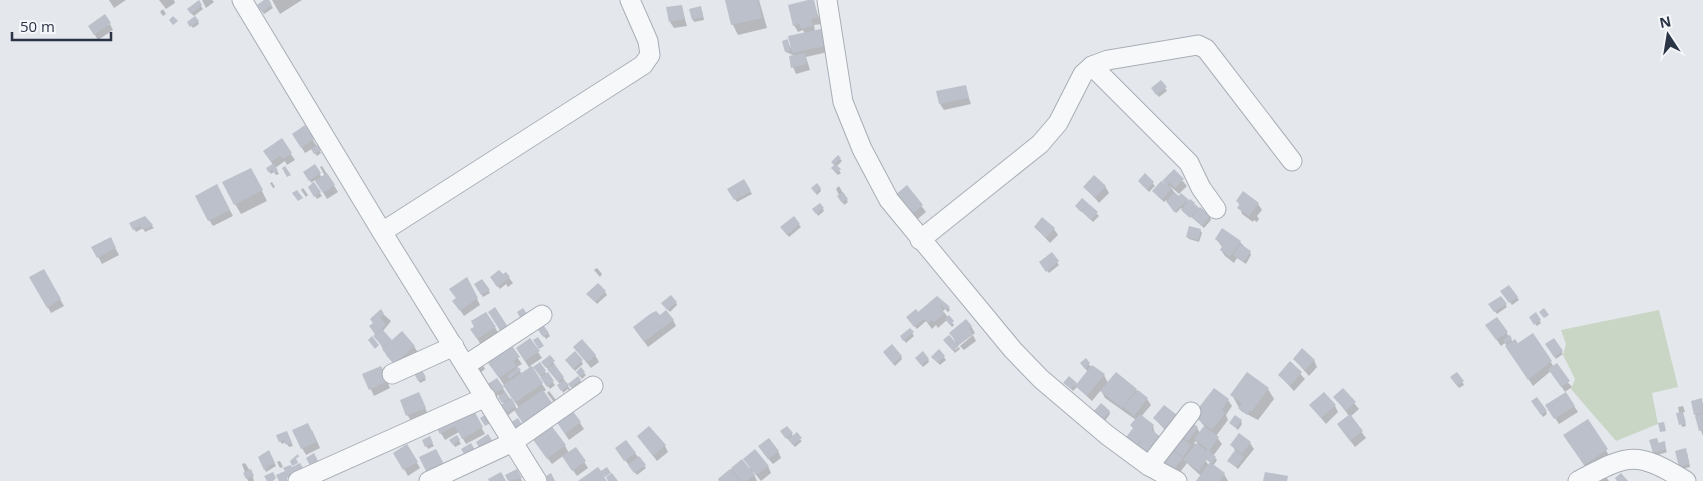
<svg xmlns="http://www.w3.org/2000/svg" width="1703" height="481" font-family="'Open Sans',sans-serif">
	<rect width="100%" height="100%" fill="#e4e7ec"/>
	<polygon fill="#c9d6c5" points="1659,310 1678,387 1652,393 1658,424 1616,441 1571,389 1575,379 1563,355 1566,344 1561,330"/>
	<g fill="#0003" fill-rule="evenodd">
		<polygon points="109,0 126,0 114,8"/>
		<polygon points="159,0 174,0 175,3 166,9"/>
		<polygon points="202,0 212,0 214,2 206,8"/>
		<polygon points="266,0 270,0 268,1 273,8 264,14 259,6"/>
		<polygon points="272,0 302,0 280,14"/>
		<polygon points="727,0 759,0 767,28 738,35 733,25"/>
		<polygon points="813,0 821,24 814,25 815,31 821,30 828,52 806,57 810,70 796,74 793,67 795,56 786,52 787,41 791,48 805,34 803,30 798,32 794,25"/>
		<polygon points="198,2 203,9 194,16 198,21 199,24 193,28 189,22 195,17 190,12"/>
		<polygon points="681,6 687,26 674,28 670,22"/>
		<polygon points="163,9 166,14 163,16 160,12"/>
		<polygon points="702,10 704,20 694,22 693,19"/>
		<polygon points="110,24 113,30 98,40 93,32"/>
		<polygon points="1161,82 1167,91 1159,97 1154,91"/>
		<polygon points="965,87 971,104 944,110 940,104"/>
		<polygon points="281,140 295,160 287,165 285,161 275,168 279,174 276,175 274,172 271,174 267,169 273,165 268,157"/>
		<polygon points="297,140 313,140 321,153 317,156 312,149 305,153"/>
		<polygon points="840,159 842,161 836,167 841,173 838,175 834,171 835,166 833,162"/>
		<polygon points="315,166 322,178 325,176 320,167 322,166 338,192 327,199 316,180 312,182 322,196 317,199 309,187 313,185 305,173"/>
		<polygon points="1174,171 1187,186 1179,194 1170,186 1177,196 1175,198 1181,195 1210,217 1211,220 1204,228 1181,208 1176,213 1166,200 1164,202 1154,192 1167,186 1164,181"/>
		<polygon points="1145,175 1155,186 1149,192 1139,181"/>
		<polygon points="256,179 267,201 241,214 235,204"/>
		<polygon points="744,181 752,194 737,202 729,189"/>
		<polygon points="272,182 275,187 273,188 270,183"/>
		<polygon points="839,186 848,202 844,205 836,189"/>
		<polygon points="1105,186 1109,193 1099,203 1085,187"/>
		<polygon points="907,187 926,212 913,223"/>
		<polygon points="303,188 308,195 306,197 301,190"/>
		<polygon points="820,188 821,191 817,195 814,191"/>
		<polygon points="220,192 233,216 213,226 209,220"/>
		<polygon points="1082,200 1099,216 1093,222 1076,206"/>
		<polygon points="1238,201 1258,204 1262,210 1257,216 1259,219 1257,222 1254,220 1253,222 1242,214"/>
		<polygon points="814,209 823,209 824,211 818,216"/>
		<polygon points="144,218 154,228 145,232 143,228 136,232 131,224"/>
		<polygon points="793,218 801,227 789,237 783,230"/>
		<polygon points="1035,227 1054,229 1058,235 1050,243"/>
		<polygon points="1200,230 1202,233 1199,242 1189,239 1187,237"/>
		<polygon points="1222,230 1240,242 1250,252 1251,255 1246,264 1237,258 1234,263 1225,256 1221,250 1223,248 1216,239"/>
		<polygon points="110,238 119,255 102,264 93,247"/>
		<polygon points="1051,254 1059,265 1049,273 1042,265"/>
		<polygon points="597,268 602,274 600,277 594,270"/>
		<polygon points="44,271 64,306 51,313 31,278"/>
		<polygon points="506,274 513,283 508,287 506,284 500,289 493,280"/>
		<polygon points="467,278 480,305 464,316 458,307 457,299"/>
		<polygon points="482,281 490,293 483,297 475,284"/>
		<polygon points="1509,286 1519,300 1512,305 1504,294"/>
		<polygon points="605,292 607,295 597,304 588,294"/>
		<polygon points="1501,297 1507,307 1497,314 1490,305"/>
		<polygon points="937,298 948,307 950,310 948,312 945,309 943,311 954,325 952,327 947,320 938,328 936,325 932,329 926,321 917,329 909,320 922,319"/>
		<polygon points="676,302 677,305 670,312 665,306"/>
		<polygon points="486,313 499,334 481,345 472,330"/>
		<polygon points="383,314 391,321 383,331 392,342 414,346 418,353 398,369 387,356 372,329 374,324 371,319"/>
		<polygon points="1535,314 1541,323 1537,326 1531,318"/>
		<polygon points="659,317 673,320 676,326 648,347 634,327"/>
		<polygon points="1496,318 1513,342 1517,345 1533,335 1554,367 1572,387 1565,392 1551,371 1533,386 1505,343 1501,346 1491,332"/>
		<polygon points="542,325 550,336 546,339 538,328"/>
		<polygon points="971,326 975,333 954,348 955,350 959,347 960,349 955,353 947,343 956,343 951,333"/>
		<polygon points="910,330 914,336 906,343 903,339"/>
		<polygon points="973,335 976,341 964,350 960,346"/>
		<polygon points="530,340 542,358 530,366 546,390 543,392 556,411 529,430 515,410 506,417 499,407 504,404 499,395 495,397 487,386 497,380 517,409 519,408 485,356 506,342 522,364 517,367 522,374 530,369 517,349"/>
		<polygon points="1553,340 1563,354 1556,359 1547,345"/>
		<polygon points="575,348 595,355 599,362 591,368"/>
		<polygon points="939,351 946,360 940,365 935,360"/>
		<polygon points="886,355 901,356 902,359 895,366"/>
		<polygon points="550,357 573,394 571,394 568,389 563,393 569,400 559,409 547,393 549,391 556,400 565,395 560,388 560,384 545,365"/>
		<polygon points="580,358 583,364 575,371 568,363"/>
		<polygon points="928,359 929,362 923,367 918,361"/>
		<polygon points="1294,359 1314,360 1317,367 1309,376"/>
		<polygon points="480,360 485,369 479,374 473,365"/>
		<path d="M 1085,360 L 1092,368 L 1104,375 L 1108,383 L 1116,374 L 1147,399 L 1151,405 L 1141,417 L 1153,426 L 1155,434 L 1163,440 L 1167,432 L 1155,419 L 1176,416 L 1197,428 L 1200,433 L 1205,427 L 1195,415 L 1214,390 L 1228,400 L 1232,406 L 1226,415 L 1228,420 L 1216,436 L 1222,444 L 1213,456 L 1217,460 L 1213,466 L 1224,474 L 1228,481 L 1198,481 L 1201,476 L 1187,463 L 1175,479 L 1136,450 L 1134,430 L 1136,420 L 1105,398 L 1101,390 L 1092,401 L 1077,387 L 1073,391 L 1065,383 L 1076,383 L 1077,386 L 1088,372 L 1083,366 ZM 1178,432 L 1184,442 L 1172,435 ZM 1196,441 L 1200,448 L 1194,443 ZM 1204,458 L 1211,463 L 1209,466 Z"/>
		<polygon points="1290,363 1305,379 1294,391 1279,375"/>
		<polygon points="536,370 545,372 555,385 550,389"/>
		<polygon points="421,371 426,380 420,383 415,373"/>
		<polygon points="584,373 586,375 582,379 579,375"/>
		<polygon points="1457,373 1464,385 1459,388 1453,380"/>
		<polygon points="384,374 390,388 374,396 364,375"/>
		<polygon points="1247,374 1268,389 1274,399 1258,420 1241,411 1232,395"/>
		<polygon points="578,378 582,383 574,390 570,384"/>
		<polygon points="1343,390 1359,409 1350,417 1366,438 1355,447 1342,430 1349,416 1335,397"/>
		<polygon points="422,400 428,415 411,422 401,401"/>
		<polygon points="1701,400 1703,403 1703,436 1695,414"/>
		<polygon points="1533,402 1546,412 1547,414 1543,417"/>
		<polygon points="1311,406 1335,406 1338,412 1326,424"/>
		<polygon points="1574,406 1578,412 1559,424 1551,412"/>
		<polygon points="1683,406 1685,412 1682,413 1686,426 1682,427 1678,407"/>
		<polygon points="471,409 485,434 466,444 459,432 445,440 438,428"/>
		<polygon points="572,411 584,429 569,440 561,428"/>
		<polygon points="1109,411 1110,414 1104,422 1097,415"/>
		<polygon points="1587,420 1612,460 1590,474 1571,445"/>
		<polygon points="1241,421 1242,424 1238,430 1231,423"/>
		<polygon points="787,427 793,436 802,441 795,447 783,434"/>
		<polygon points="312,430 320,448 306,455 302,448"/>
		<polygon points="288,435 293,446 289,447 286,442 282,444 280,441"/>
		<polygon points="1240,435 1250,443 1254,449 1238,469 1229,461 1236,452 1232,445"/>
		<polygon points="638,436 665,446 668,452 657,461"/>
		<polygon points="457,437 461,444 455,447 451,440"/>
		<polygon points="429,438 434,446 428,449 424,441"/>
		<polygon points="1657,439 1659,444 1664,443 1667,452 1655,456 1650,440"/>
		<polygon points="537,444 565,446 569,453 576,449 588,468 577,476 563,456 552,464"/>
		<polygon points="407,446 420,468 408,476 395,453"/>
		<polygon points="778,451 781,458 773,464 763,453"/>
		<polygon points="1687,452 1690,467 1682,469 1680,466"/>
		<polygon points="635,453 646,468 637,475 620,454"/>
		<polygon points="270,454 276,466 266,472 260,458"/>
		<polygon points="745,459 768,466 771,473 761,481 752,470 757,481 720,481 719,479 742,461 751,470"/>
		<polygon points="280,461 283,467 280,468 277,462"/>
		<polygon points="245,463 252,474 254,481 248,481 242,464"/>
		<polygon points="517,471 522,481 510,481 507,476"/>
		<polygon points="1606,477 1609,481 1601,481"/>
	</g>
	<g fill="#bbc0ca">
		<polygon points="199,0 202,5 191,14 187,9"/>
		<polygon points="264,0 269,0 272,5 262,12 257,5"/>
		<polygon points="725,0 758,0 762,18 731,25"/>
		<polygon points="808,0 814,0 818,17 811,19 813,26 801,29 800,24 793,26 788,5"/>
		<polygon points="682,5 685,19 669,22 666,7"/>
		<polygon points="701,6 703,17 692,20 689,9"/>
		<polygon points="105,14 111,23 94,35 88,26"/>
		<polygon points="173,16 178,21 173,25 169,20"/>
		<polygon points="195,16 199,21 190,27 187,22"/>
		<polygon points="821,29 825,46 792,53 788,36"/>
		<polygon points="788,39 790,51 785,52 782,41"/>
		<polygon points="805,53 807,64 791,68 789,56"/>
		<polygon points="1161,80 1167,87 1156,95 1151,88"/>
		<polygon points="966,85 969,98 939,104 936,91"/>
		<polygon points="305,125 314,139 301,148 292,134"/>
		<polygon points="282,138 292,153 283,159 280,156 271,162 263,151"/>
		<polygon points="317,145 321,150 314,154 311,149"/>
		<polygon points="838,155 841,158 835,164 841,169 836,173 831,168 834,165 831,162"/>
		<polygon points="274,163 278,171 274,173 272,170 268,172 266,168"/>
		<polygon points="315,164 321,173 309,181 303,172"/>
		<polygon points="285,166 291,175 287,177 282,168"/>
		<polygon points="251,168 263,190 234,205 222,182"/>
		<polygon points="1174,169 1184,179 1175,188 1170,183 1172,180 1167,185 1162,181"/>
		<polygon points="327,173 335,185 323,193 315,181"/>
		<polygon points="1145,173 1154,182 1147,190 1138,181"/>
		<polygon points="1094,175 1106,186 1095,198 1083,187"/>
		<polygon points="744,179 751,191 741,197 735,187 740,197 734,200 727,189"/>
		<polygon points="1161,181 1172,188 1162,200 1152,191"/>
		<polygon points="314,182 321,192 314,197 308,187"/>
		<polygon points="817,183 821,188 815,193 811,188"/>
		<polygon points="217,184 230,210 208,221 195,196"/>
		<polygon points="907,185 923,205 909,217 893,197"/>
		<polygon points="297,190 303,198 298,201 292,193"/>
		<polygon points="1243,191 1259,203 1249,216 1237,208 1240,204 1236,201"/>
		<polygon points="843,192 848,199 842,203 837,196"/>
		<polygon points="1174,192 1179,196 1181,193 1189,200 1174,212 1166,201"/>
		<polygon points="1082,198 1089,204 1081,212 1075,206"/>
		<polygon points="1190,199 1195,203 1188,212 1195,204 1199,208 1190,218 1181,210"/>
		<polygon points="820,203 824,208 816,214 812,209"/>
		<polygon points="1089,204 1098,212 1091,220 1082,212"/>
		<polygon points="1200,207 1211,216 1202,226 1192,217"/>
		<polygon points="145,216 153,225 147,229 142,222 146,228 143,230 140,226 133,230 129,223"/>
		<polygon points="794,216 800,224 787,235 780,227"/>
		<polygon points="1042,217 1055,228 1046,238 1034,227"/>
		<polygon points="1189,226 1201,229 1198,240 1186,237"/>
		<polygon points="1222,228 1241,241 1230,257 1220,250 1223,245 1215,239"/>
		<polygon points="111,237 116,248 97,258 91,247"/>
		<polygon points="1240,244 1251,251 1244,262 1233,255"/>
		<polygon points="1052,252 1059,261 1046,272 1039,262"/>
		<polygon points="44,269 61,299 47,308 29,277"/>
		<polygon points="499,270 503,274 506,272 510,277 497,287 490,277"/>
		<polygon points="467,277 478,298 460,311 452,301 456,298 449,289"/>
		<polygon points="482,279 490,290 481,295 474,284"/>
		<polygon points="598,283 606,291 595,302 586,294"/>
		<polygon points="1509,285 1518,297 1509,303 1500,291"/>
		<polygon points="671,295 677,302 667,310 661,303"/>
		<polygon points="937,296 950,307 946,310 940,304 944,314 934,322 932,320 928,323 924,319 914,327 906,317 916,309 918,312"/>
		<polygon points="1501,296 1507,304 1494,312 1488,304"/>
		<polygon points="495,307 510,330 503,335 488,312"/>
		<polygon points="523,308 527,314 521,319 517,312"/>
		<polygon points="1544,308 1549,315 1544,318 1539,312"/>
		<polygon points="381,309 384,314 380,317 386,325 375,334 369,326 373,323 370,319"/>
		<polygon points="666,310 674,320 662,329 657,323 661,329 644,342 633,327 650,314 656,311 660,315"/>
		<polygon points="486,312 496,327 477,339 470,329 474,327 471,321"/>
		<polygon points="1536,312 1541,320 1534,325 1529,317"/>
		<polygon points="949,315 954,321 950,325 945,319"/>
		<polygon points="1497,317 1508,332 1496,340 1485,325"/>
		<polygon points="966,319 972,326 969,328 973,334 959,345 949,333"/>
		<polygon points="542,323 549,333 543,337 536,327"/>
		<polygon points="910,328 914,332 903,341 900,336"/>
		<polygon points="382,329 392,340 383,347 373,336"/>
		<polygon points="402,331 415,346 394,364 382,349"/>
		<polygon points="1533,333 1552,361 1528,380 1505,346 1515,339 1529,360 1518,343"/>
		<polygon points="949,335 959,346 953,351 943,340"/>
		<polygon points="1510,335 1512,339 1505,344 1503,340"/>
		<polygon points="372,336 379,345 375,349 368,340"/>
		<polygon points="538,337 544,346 539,349 533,340"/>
		<polygon points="530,338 540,351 525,361 516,348"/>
		<polygon points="1554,338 1563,351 1554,357 1545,344"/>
		<polygon points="582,339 596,355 587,363 573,347"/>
		<polygon points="892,344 902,356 893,364 883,352"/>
		<polygon points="512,346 520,357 513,361 517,366 499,378 488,363"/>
		<polygon points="1302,348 1315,360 1305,370 1293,359"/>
		<polygon points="939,349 945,356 938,363 931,357"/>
		<polygon points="575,351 583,360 573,369 565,360"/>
		<polygon points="923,351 929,359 921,365 915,358"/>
		<polygon points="550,355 555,361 546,368 541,362"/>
		<polygon points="1086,358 1090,363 1085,369 1080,363"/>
		<polygon points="1290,361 1302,372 1290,386 1278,375"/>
		<polygon points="540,362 546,371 540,376 533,367"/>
		<polygon points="1557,363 1570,381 1561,387 1548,369"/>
		<polygon points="554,364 564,377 558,382 547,369"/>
		<polygon points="1092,365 1105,374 1087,396 1075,386"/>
		<polygon points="381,366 388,381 369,390 362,374"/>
		<polygon points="532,366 543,383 515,403 503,385"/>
		<polygon points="518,367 521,370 509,379 507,376"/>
		<polygon points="581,367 585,372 580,377 576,372"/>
		<polygon points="421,369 426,377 418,381 414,373"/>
		<polygon points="548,372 554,381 547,387 540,377"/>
		<polygon points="1116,372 1137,389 1122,408 1100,391"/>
		<polygon points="1247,372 1269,388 1252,411 1250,410 1247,415 1238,408 1242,403 1230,395"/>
		<polygon points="1457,372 1464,381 1457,386 1450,377"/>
		<polygon points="578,376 581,380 571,388 568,384"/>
		<polygon points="1069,376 1077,383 1071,389 1063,383"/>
		<polygon points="497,378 504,388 492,395 486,385"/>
		<polygon points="564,380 569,385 561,391 557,385"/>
		<polygon points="1214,388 1229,399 1222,410 1225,413 1212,430 1193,415"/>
		<polygon points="1343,388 1356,402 1346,411 1333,397"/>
		<polygon points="543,390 553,404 524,425 514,410"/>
		<polygon points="1138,390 1148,398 1134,416 1123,407"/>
		<polygon points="419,392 426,408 406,416 400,400"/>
		<polygon points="505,392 509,398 502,403 498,397"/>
		<polygon points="1324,392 1336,405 1321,418 1309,405"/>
		<polygon points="1566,392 1575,406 1554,419 1545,405"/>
		<polygon points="1537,397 1547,411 1541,415 1531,401"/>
		<polygon points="511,398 516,406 503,415 498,407"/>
		<polygon points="1702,398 1703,413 1694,415 1691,401"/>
		<polygon points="1101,403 1110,411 1103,420 1093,412"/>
		<polygon points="1164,405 1177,415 1166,429 1153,418"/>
		<polygon points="472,407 483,427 462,439 455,426 440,434 436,427"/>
		<polygon points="572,410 581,422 565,434 556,421"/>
		<polygon points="1683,412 1686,423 1679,425 1676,413"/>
		<polygon points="1140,414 1154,425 1151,429 1164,440 1149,458 1136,448 1144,436 1134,448 1124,440 1133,428 1130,425"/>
		<polygon points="1350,414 1363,431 1350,441 1337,424"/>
		<polygon points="1703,414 1703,430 1699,431 1695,416"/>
		<polygon points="485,415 490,423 485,426 480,418"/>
		<polygon points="1235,415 1242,420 1236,428 1229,423"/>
		<polygon points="518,418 523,426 514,432 508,424"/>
		<polygon points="1187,419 1198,427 1188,441 1177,432"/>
		<polygon points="1588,419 1608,449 1584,465 1563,435"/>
		<polygon points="1664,422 1666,431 1660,432 1658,423"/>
		<polygon points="308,423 317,442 301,449 292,430"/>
		<polygon points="550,424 566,445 547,459 532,438"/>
		<polygon points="649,426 666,445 653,456 637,436"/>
		<polygon points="787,426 793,433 786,439 780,431"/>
		<polygon points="1204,426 1219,437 1209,451 1216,457 1212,463 1207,459 1199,471 1183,460 1196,443 1206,450 1202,456 1207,449 1194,439"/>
		<polygon points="287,431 292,443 286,445 284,440 279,442 276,435"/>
		<polygon points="797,432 802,438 793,445 788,439"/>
		<polygon points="1239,433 1251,442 1242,454 1230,445"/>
		<polygon points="488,434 495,445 482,453 476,442"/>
		<polygon points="1175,434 1191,445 1183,457 1167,445"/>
		<polygon points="457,435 460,440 453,445 449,440"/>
		<polygon points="430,436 433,443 425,447 422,440"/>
		<polygon points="769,438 779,451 768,459 758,446"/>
		<polygon points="1657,438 1658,443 1665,441 1666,449 1653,453 1649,440"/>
		<polygon points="626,440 636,453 624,461 615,448"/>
		<polygon points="471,443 476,452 466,457 461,449"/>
		<polygon points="407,444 418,462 403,470 393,453"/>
		<polygon points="1166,446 1183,458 1171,473 1155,461"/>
		<polygon points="576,447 586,461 572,471 562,456"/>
		<polygon points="1686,448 1689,464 1679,467 1675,451"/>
		<polygon points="436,449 444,464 427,473 419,457"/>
		<polygon points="755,449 769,466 756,475 743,459"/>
		<polygon points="269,450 275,463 268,466 265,461 268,468 264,470 258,457"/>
		<polygon points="1235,450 1244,457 1236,467 1227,461"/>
		<polygon points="314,453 319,463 311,467 306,458"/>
		<polygon points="298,454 299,457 296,458 298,463 292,466 290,461"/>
		<polygon points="639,456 646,465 634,473 628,465"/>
		<polygon points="742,459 755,475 746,481 741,481 731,468"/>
		<polygon points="1210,462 1225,473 1220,481 1196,481"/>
		<polygon points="300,463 304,470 287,478 287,481 279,481 276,475 285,471 283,468 290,465 292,467"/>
		<polygon points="598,467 601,471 607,467 611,473 605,477 603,475 607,481 578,481"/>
		<polygon points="251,469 254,476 246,479 243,473"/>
		<polygon points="517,469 522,478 508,481 505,475"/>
		<polygon points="730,469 740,481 719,481 718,479"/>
		<polygon points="273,472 276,478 273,481 267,481 264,476"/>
		<polygon points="501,472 506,481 489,481 488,479"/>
		<polygon points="1265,472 1288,476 1287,481 1263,481"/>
		<polygon points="551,473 555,481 545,481 543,478"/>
		<polygon points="612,473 618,481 608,481 606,477"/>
		<polygon points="1621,473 1628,481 1617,481 1615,478"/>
	</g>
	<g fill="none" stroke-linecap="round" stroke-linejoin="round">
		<g stroke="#a9aeb7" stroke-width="21">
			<g id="minor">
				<polyline points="242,0 382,232 537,481"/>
				<polyline points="827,0 843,102 862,149 889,200 1013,350 1041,379 1107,435 1149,466 1177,481"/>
				<polyline points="1092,66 1189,163 1201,188 1216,209"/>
				<polyline points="382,232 643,65 650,55 648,41 630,0"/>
				<polyline points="920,240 1040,144 1058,123 1083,74 1092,66 1108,60 1198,45 1206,49 1292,161"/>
				<polyline points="466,365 542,315"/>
				<polyline points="392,374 454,346"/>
				<polyline points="1149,466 1191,412"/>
				<polyline points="298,481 486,397"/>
				<polyline points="429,481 513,442 593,386"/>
				<path d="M 1578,481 C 1629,454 1635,450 1686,481"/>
			</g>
		</g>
		<use href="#minor" stroke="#f7f8fa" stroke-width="19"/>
	</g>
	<g transform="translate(1668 35) rotate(348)" stroke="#f4f6f9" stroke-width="4" paint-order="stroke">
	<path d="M0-4L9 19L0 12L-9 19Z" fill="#2b3445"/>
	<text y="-8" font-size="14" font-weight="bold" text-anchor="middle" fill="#2b3445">N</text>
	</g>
	<path d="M12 32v8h99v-8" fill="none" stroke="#2b3445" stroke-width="2.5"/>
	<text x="20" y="32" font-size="15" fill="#2b3445" stroke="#f4f6f9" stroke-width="4" paint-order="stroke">50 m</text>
</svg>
